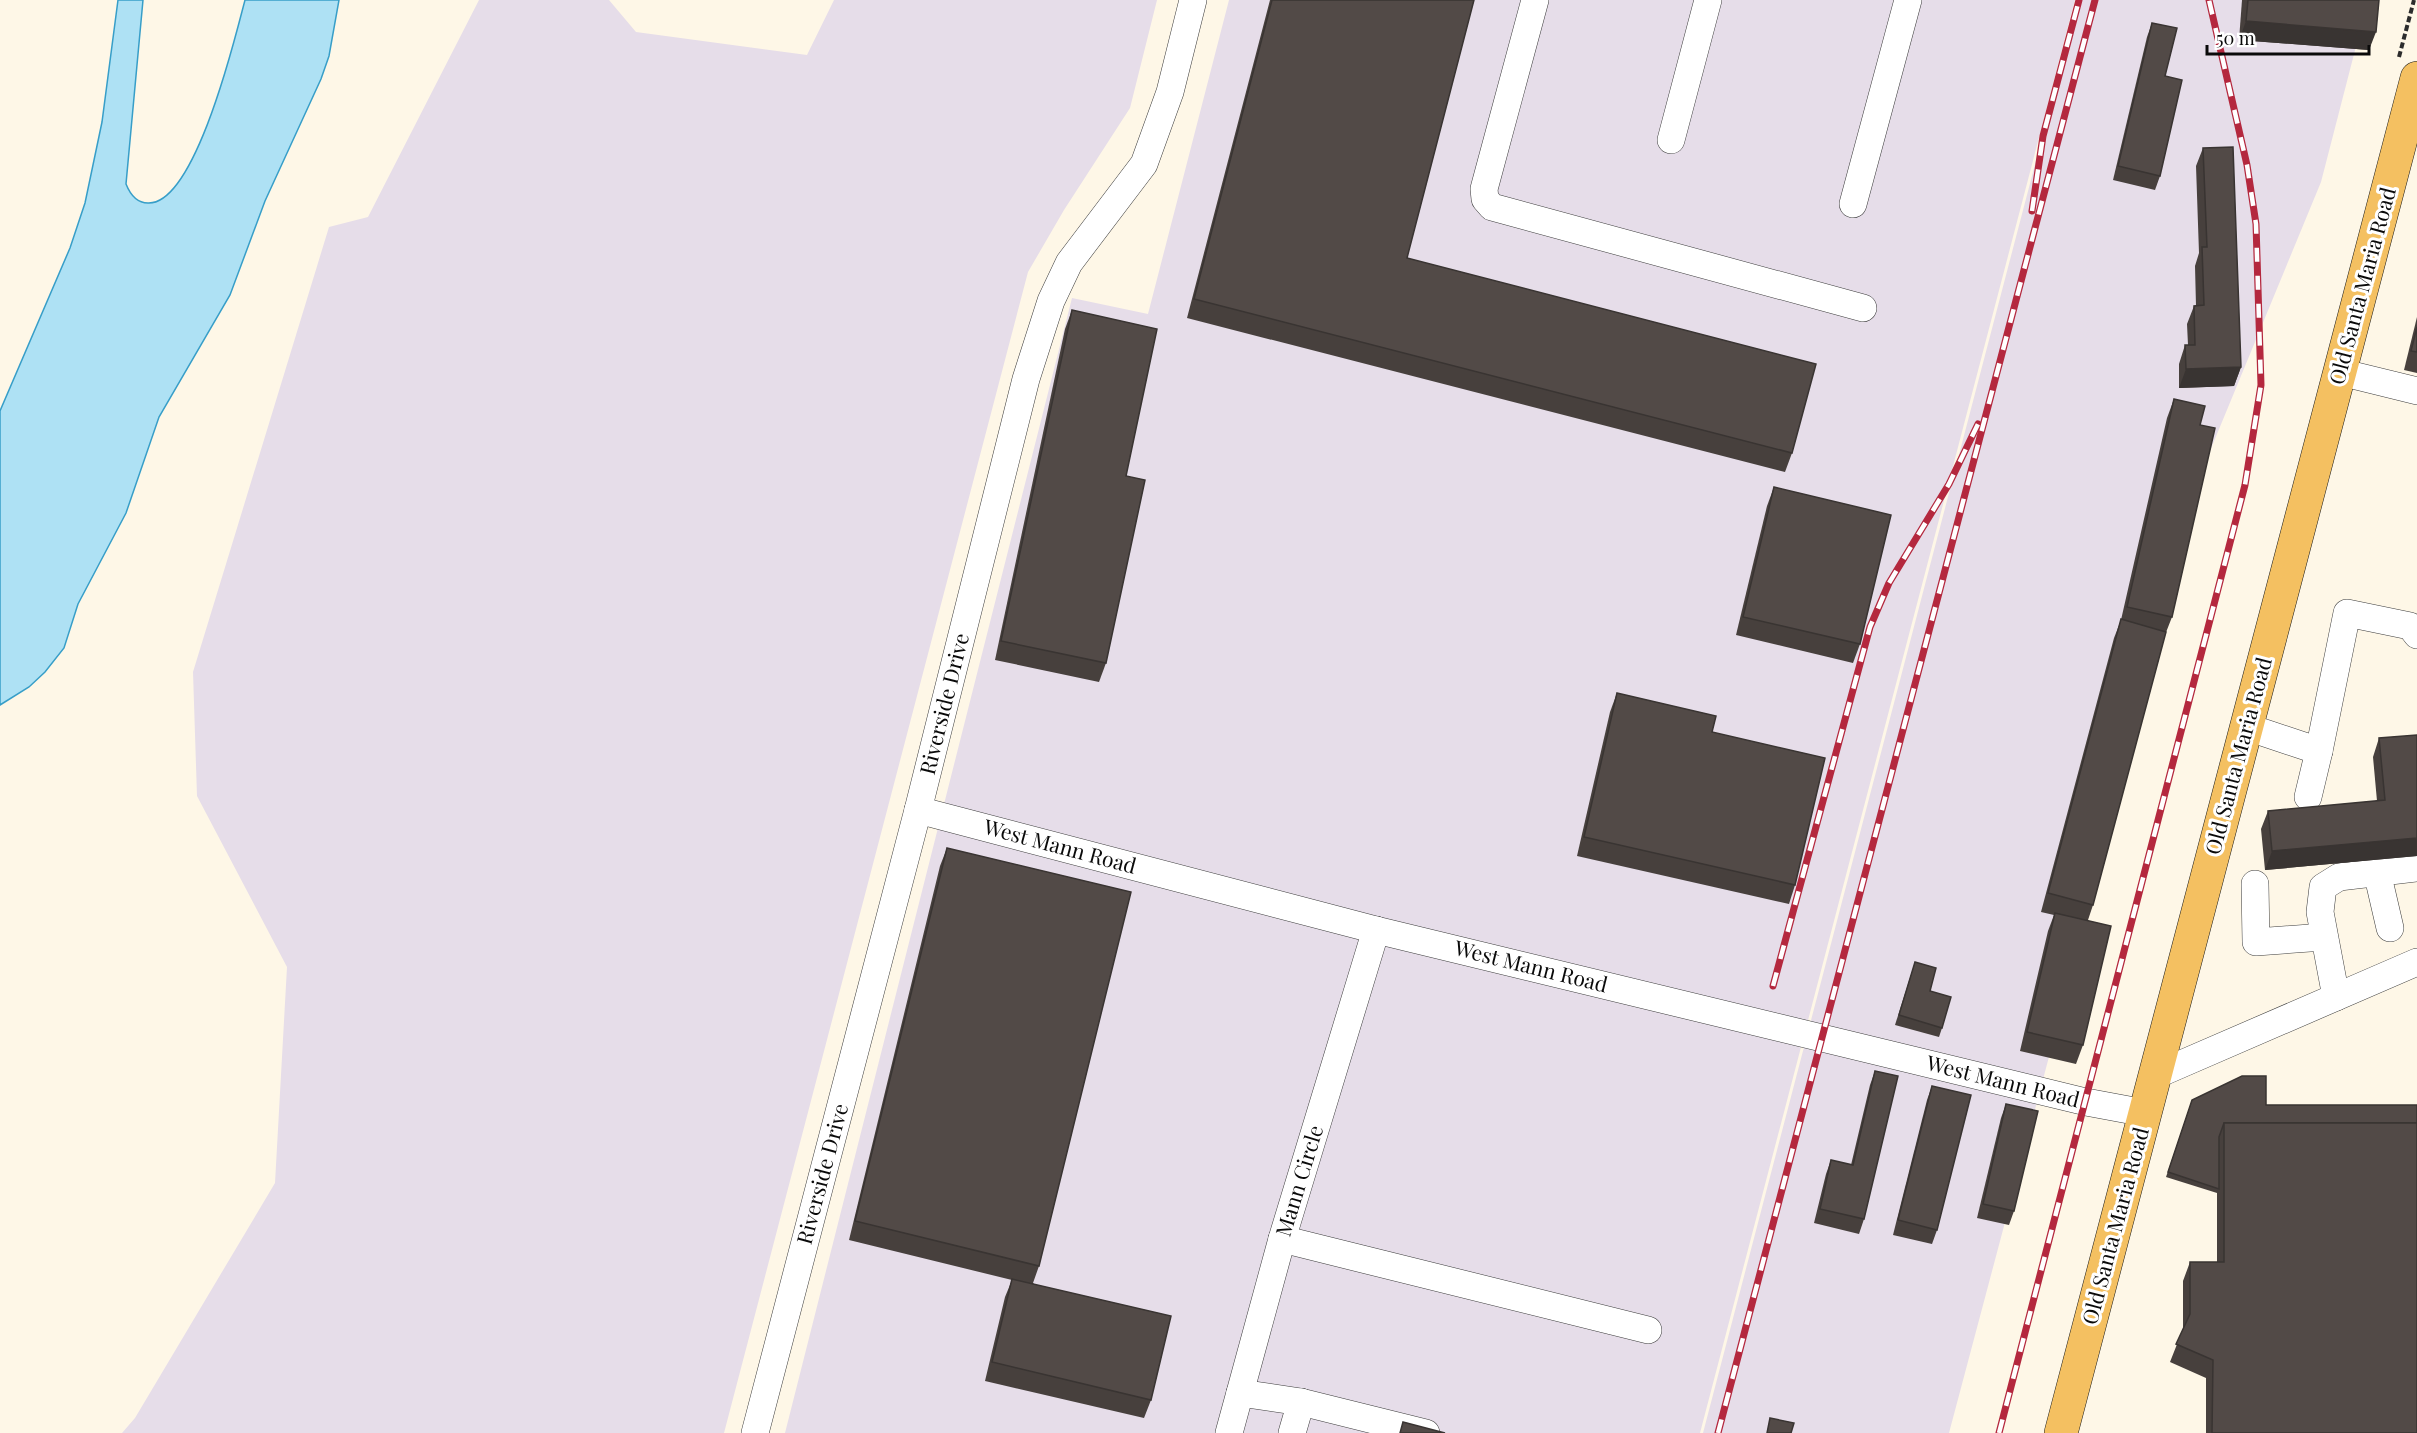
<svg xmlns="http://www.w3.org/2000/svg" width="2417" height="1433" font-family="'Playfair Display',serif">
	<rect width="100%" height="100%" fill="#fef7e7"/>
	<g fill="#e6dde9">
		<polygon points="479,0 609,0 636,32 807,55 834,0 1157,0 1130,108 1064,210 1028,272 724,1433 122,1433 135,1418 275,1183 287,967 197,796 193,672 329,227 368,217"/>
		<polygon points="1229,0 2075,0 1700,1433 785,1433 1072,298 1148,314"/>
		<polygon points="2078,0 2368,0 2321,182 2210,451 1949,1433 1703,1433"/>
	</g>
	<path fill="#aee1f4" stroke="#379ec8" stroke-width="1.5" d="M 118,0 L 143,0 L 126,184 C 130,194 136,203 148,203 C 195,205 235,38 245,0 L 339,0 L 329,56 L 321,79 L 265,201 L 230,295 L 159,417 L 126,513 L 78,604 L 64,648 L 45,672 L 29,687 L 0,705 L 0,411 L 70,248 L 85,203 L 102,122 Z"/>
	<g fill="none" stroke-linecap="round" stroke-linejoin="round">
		<g stroke="#3d3d3d" stroke-width="28">
			<g id="minor">
				<polyline points="1535,0 1484,189 1485,199 1492,207 1863,308"/>
				<polyline points="1671,140 1708,0"/>
				<polyline points="1853,204 1908,0"/>
				<polyline points="2340,372 2417,391"/>
				<polyline points="2247,727 2319,751 2347,613 2410,626 2417,635"/>
				<polyline points="2308,797 2319,751"/>
				<polyline points="918,810 1376,930 2086,1102 2145,1113"/>
				<polyline points="2377,872 2390,928"/>
				<polyline points="2255,884 2256,942 2324,937"/>
				<polyline points="2336,997 2320,912 2323,887 2339,877 2417,868"/>
				<polyline points="2156,1075 2417,962"/>
				<polyline points="1282,1239 1648,1330"/>
				<polyline points="1240,1393 1301,1402 1426,1433"/>
				<polyline points="755,1433 918,810 1026,379 1051,301 1069,263 1144,164 1170,92 1193,0"/>
				<polyline points="1229,1433 1282,1239 1376,930"/>
				<polyline points="1292,1433 1301,1402"/>
			</g>
		</g>
		<g stroke="#1b1b1b" stroke-width="34">
			<polyline id="major" points="2061,1433 2417,78"/>
		</g>
		<polyline stroke="#2c2c2c" stroke-width="4" stroke-dasharray="6 3" stroke-linecap="butt" points="2399,57 2414,0"/>
		<use href="#minor" stroke="#fff" stroke-width="27"/>
		<use href="#major" stroke="#f4c061" stroke-width="33"/>
		<g stroke="#b4283e" stroke-width="7">
			<g id="rail">
				<polyline points="2032,211 2043,136 2079,0"/>
				<polyline points="1773,986 1870,627 1889,583 1949,484 1978,424"/>
				<polyline points="1718,1433 2095,0"/>
				<polyline points="1999,1433 2245,485 2261,385 2256,224 2247,165 2209,0"/>
			</g>
		</g>
		<use href="#rail" stroke="#fff" stroke-width="4.5" stroke-dasharray="14" stroke-linecap="butt"/>
	</g>
	<g fill="#47403d">
		<polygon points="1270,0 1474,0 1407,258 1792,453 1785,472 1187,318"/>
		<polygon points="2242,0 2379,0 2369,50 2239,40"/>
		<polygon points="2152,23 2165,76 2160,176 2155,190 2113,180 2147,37"/>
		<polygon points="2203,148 2241,367 2234,386 2179,388 2179,364 2185,345 2188,345 2187,324 2194,306 2196,306 2195,266 2199,253 2196,166"/>
		<polygon points="1072,310 1106,663 1099,682 995,660 1065,329"/>
		<polygon points="2417,317 2417,373 2404,370"/>
		<polygon points="2174,399 2200,425 2172,617 2165,635 2093,905 2088,920 2083,1045 2076,1064 2020,1051 2048,931 2054,915 2041,912 2114,638 2121,620 2167,418"/>
		<polygon points="1774,487 1860,644 1853,663 1736,635 1767,506"/>
		<polygon points="1617,693 1712,732 1795,885 1789,904 1577,856 1610,712"/>
		<polygon points="2379,738 2417,856 2265,870 2261,829 2268,811 2377,801 2373,757"/>
		<polygon points="947,848 1039,1266 1033,1283 1151,1400 1144,1418 985,1381 1005,1297 1012,1280 849,1240 940,866"/>
		<polygon points="1915,962 1930,991 1942,1028 1939,1037 1895,1025"/>
		<polygon points="1875,1071 1864,1219 1859,1234 1814,1223 1826,1174 1831,1160 1851,1165 1870,1085"/>
		<polygon points="1932,1086 1937,1230 1932,1244 1893,1235 1927,1100"/>
		<polygon points="2192,1100 2266,1105 2417,1433 2206,1433 2206,1378 2170,1362 2183,1329 2183,1281 2190,1262 2217,1262 2217,1193 2166,1177"/>
		<polygon points="2006,1104 2014,1211 2009,1225 1977,1218 2001,1118"/>
	</g>
	<g fill="#393432">
		<polygon points="2246,21 2376,32 2369,50 2239,40"/>
		<polygon points="2241,367 2234,386 2179,388 2186,369"/>
		<polygon points="2417,838 2417,856 2265,870 2272,851"/>
	</g>
	<g fill="#524a47" stroke="#393432" stroke-width="1.5">
		<polygon points="1272,0 1474,0 1407,258 1816,364 1792,453 1194,299"/>
		<polygon points="2248,0 2379,0 2376,32 2246,21"/>
		<polygon points="2152,23 2177,28 2165,76 2182,80 2160,176 2118,166"/>
		<polygon points="2233,147 2241,367 2186,369 2185,345 2195,345 2194,306 2204,305 2202,247 2207,247 2203,148"/>
		<polygon points="1072,310 1157,329 1126,476 1145,480 1106,663 1001,641"/>
		<polygon points="2417,327 2417,352 2411,351"/>
		<polygon points="2174,399 2205,406 2200,425 2215,428 2172,617 2127,607"/>
		<polygon points="1774,487 1891,515 1860,644 1743,617"/>
		<polygon points="2121,619 2166,632 2093,905 2048,893"/>
		<polygon points="1617,693 1716,716 1712,732 1825,758 1795,885 1584,837"/>
		<polygon points="2417,735 2417,838 2272,851 2268,811 2385,800 2379,738"/>
		<polygon points="947,848 1131,892 1039,1266 855,1221"/>
		<polygon points="2055,913 2111,926 2083,1045 2027,1032"/>
		<polygon points="1915,962 1936,968 1930,991 1951,997 1942,1028 1899,1015"/>
		<polygon points="1875,1071 1898,1076 1864,1219 1820,1209 1831,1160 1853,1165"/>
		<polygon points="2242,1076 2266,1076 2266,1105 2417,1105 2417,1123 2224,1123 2219,1137 2219,1189 2168,1172 2192,1100"/>
		<polygon points="1932,1086 1971,1095 1937,1230 1898,1220"/>
		<polygon points="2006,1104 2038,1111 2014,1211 1983,1204"/>
		<polygon points="2224,1123 2417,1123 2417,1433 2212,1433 2213,1360 2176,1344 2190,1314 2190,1262 2224,1262"/>
		<polygon points="1012,1279 1171,1316 1151,1400 992,1362"/>
		<polygon points="1770,1418 1794,1423 1791,1433 1767,1433"/>
		<polygon points="1403,1422 1445,1433 1400,1433"/>
	</g>
	<g text-anchor="middle" stroke-width="6" stroke-linejoin="round" paint-order="stroke">
		<g font-size="21" fill="#0a0a0a" stroke="#fff">
			<text transform="translate(2363 286) rotate(-75)" y="7">Old Santa Maria Road</text>
			<text transform="translate(945 704) rotate(-76)" y="7">Riverside Drive</text>
			<text transform="translate(2239 756) rotate(-75)" y="7">Old Santa Maria Road</text>
			<text transform="translate(1060 847) rotate(15)" y="7">West Mann Road</text>
			<text transform="translate(1531 967) rotate(14)" y="7">West Mann Road</text>
			<text transform="translate(2003 1082) rotate(14)" y="7">West Mann Road</text>
			<text transform="translate(823 1174) rotate(-75)" y="7">Riverside Drive</text>
			<text transform="translate(1300 1181) rotate(-73)" y="7">Mann Circle</text>
			<text transform="translate(2116 1226) rotate(-75)" y="7">Old Santa Maria Road</text>
		</g>
	</g>
	<path d="M2207 45v9h162v-9" fill="none" stroke="#0a0a0a" stroke-width="3"/>
	<text x="2216" y="45" font-size="18" fill="#0a0a0a" stroke="#ffffff" stroke-width="4.5" paint-order="stroke">50 m</text>
</svg>
